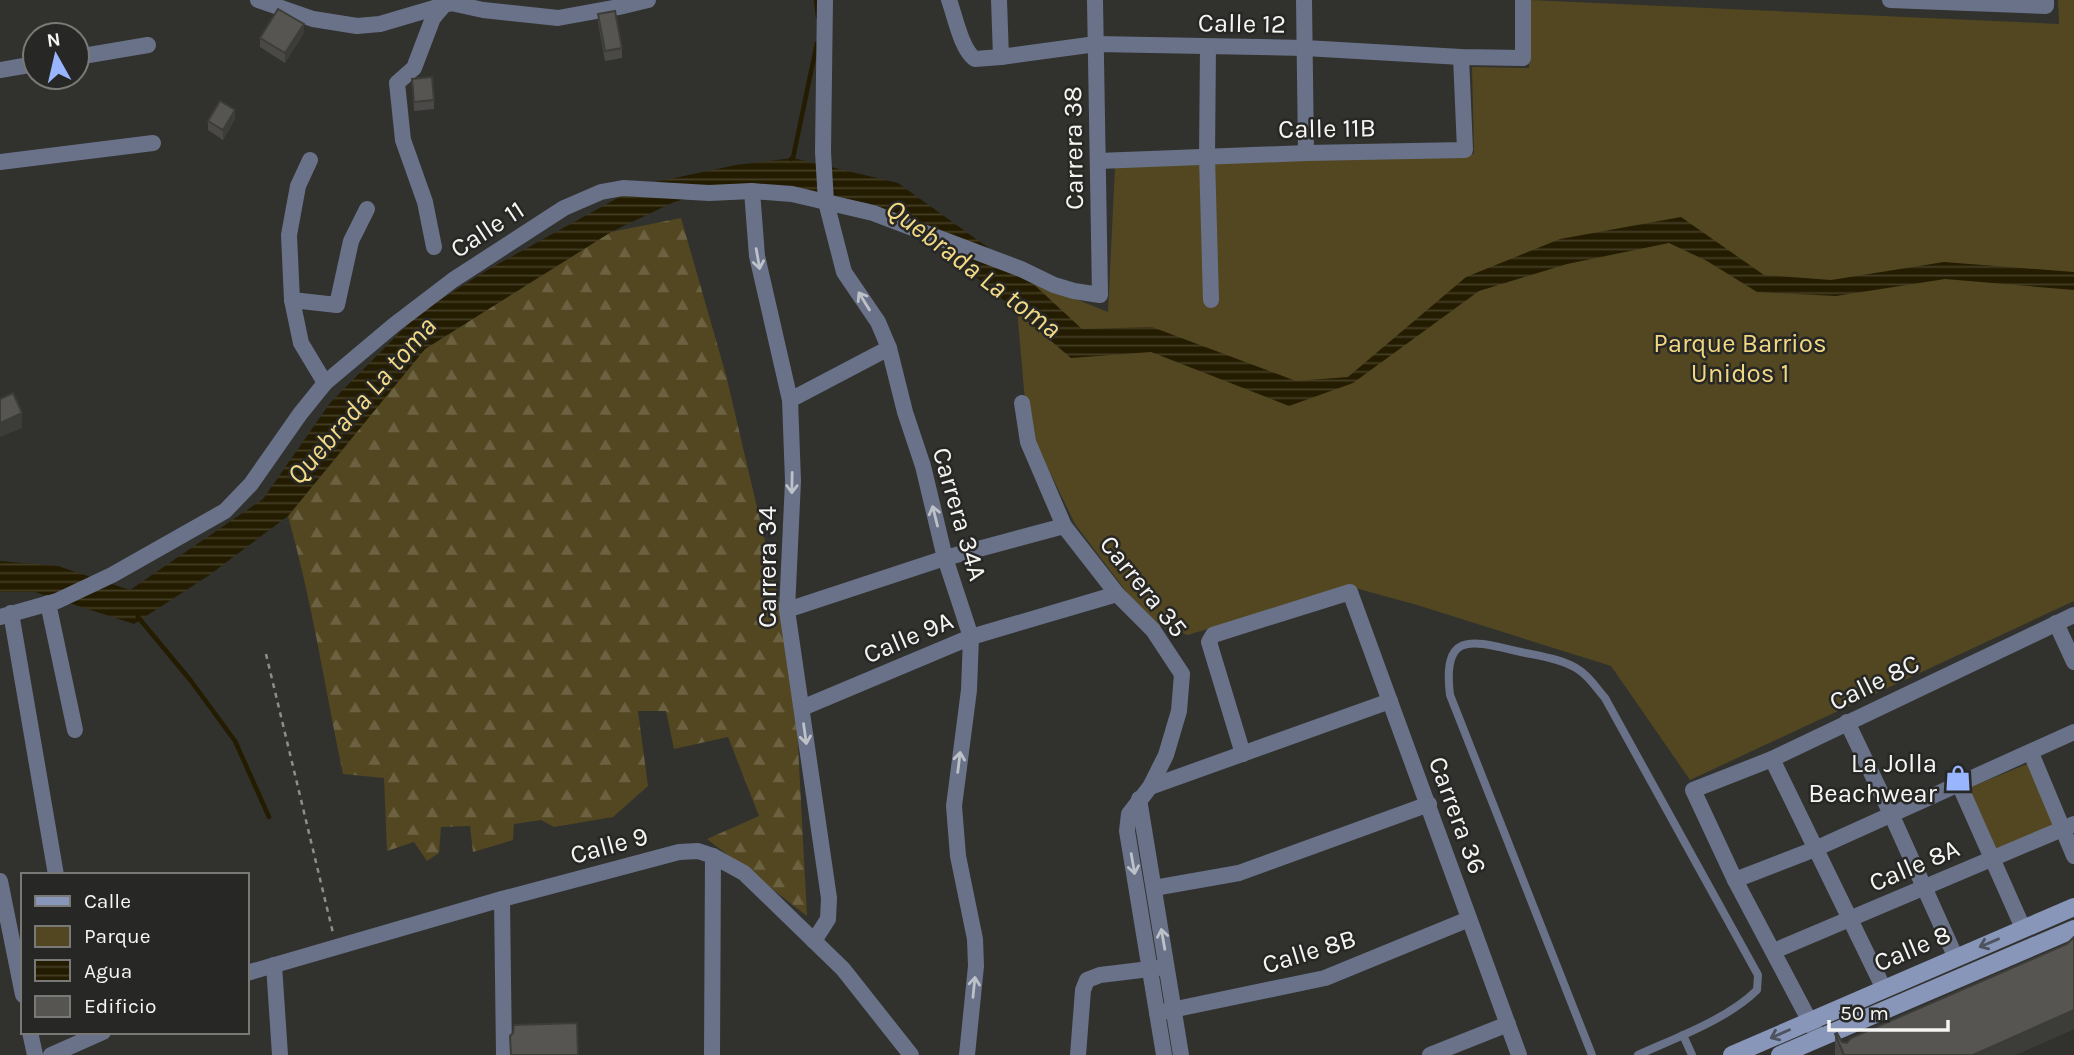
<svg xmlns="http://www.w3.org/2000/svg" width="2074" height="1055" font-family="Karla,sans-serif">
	<defs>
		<pattern id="forest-firs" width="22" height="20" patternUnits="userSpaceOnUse" patternTransform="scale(1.75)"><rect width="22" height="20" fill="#524721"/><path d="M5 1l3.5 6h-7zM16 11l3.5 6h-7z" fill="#6c6242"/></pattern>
		<pattern id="water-rules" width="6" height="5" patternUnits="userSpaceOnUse" patternTransform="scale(1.75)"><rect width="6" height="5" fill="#241c00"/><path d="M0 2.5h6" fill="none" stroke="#443e26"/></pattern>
	</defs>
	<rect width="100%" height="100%" fill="#31312e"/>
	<path fill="url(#forest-firs)" d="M 681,218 L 726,375 L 782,614 L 796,707 L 807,916 L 707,839 L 759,816 L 728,737 L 674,749 L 666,711 L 638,711 L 648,786 L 613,817 L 554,827 L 541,820 L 514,824 L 513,840 L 473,852 L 470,826 L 441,827 L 439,853 L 427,861 L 414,842 L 387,851 L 384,778 L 343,774 C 325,688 312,601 288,516 L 425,349 L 611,232 Z"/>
	<g fill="#524721">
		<polygon points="1530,0 2059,24 2058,0 2074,0 2074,601 1690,780 1611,666 1417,605 1348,586 1188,635 1155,624 1131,598 1075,524 1027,425 1014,274 1108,312 1115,167 1474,154 1472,67 1529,68"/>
		<polygon points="2032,762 2058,829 1994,854 1966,789"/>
	</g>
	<polygon fill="url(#water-rules)" points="793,158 898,183 1015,267 1082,329 1152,327 1296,381 1348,377 1466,277 1560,239 1681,217 1764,275 1831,280 1944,262 2074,272 2074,290 1945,279 1836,296 1757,292 1707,261 1669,243 1567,264 1479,291 1353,383 1289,406 1151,352 1071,358 955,259 868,203 747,183 674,202 611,232 425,349 288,516 208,576 134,624 35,592 0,592 0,561 58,566 130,590 263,499 330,403 418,314 489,269 641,185 736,165"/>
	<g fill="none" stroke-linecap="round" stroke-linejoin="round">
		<g stroke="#241c00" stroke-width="4.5">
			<polyline points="816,0 818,17"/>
			<polyline points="791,159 793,158 817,43"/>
			<polyline points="138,617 191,681 235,741 269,817"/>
		</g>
		<polyline stroke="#8d8d8b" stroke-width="2.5" stroke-dasharray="5 5" stroke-linecap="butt" points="266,654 333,933"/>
		<g stroke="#697288" stroke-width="8">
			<polyline points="1683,1035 1692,1055"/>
			<path d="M 1592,1055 L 1450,695 C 1442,629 1473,641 1521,652 C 1539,656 1563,659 1579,670 C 1589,676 1597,689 1605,698 L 1758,975 L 1757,990 C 1728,1019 1675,1038 1638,1055"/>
		</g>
		<g stroke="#697288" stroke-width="16">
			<polyline points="258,0 313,19 357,26 380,24 451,3 483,10 558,18 619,7 648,0"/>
			<polyline points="825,0 823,152 826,202 844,272 878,322 889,348 905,412 923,466 945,558 971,637 969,690 954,806 958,856 975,939 976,966 967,1055"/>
			<path d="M 949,0 C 955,16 961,49 975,59 L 1001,57 L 1096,44 L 1305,48 L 1461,57 L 1523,58 L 1523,0"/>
			<polyline points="999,0 1001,57"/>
			<polyline points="1304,0 1306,153"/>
			<polyline points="1890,0 2046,6 2046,0"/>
			<polyline points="1208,47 1207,157 1211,300"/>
			<polyline points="77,57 148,45"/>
			<polyline points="0,70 35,64"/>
			<polyline points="310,160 298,186 289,235 292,300 301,343 325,383"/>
			<polyline points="1098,161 1306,153 1465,150 1461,57"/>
			<polyline points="0,162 153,143"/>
			<polyline points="752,191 757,256 790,400 793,481 787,610 829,898 828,919 814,941"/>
			<polyline points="434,247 425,202 403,140 397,83 414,68 433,18 444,5"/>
			<polyline points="292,300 337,305 351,241 367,209"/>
			<polyline points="790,400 889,348"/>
			<polyline points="1022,403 1028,442 1064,526 1117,594 1153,630 1182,674 1179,711 1166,755 1150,787 1129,814 1127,831 1164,1055"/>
			<polyline points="48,603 75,730"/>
			<polyline points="787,610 945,558 1064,526"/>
			<polyline points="11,613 56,875"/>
			<polyline points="0,617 57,601 112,575 225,511 251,484 300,414 325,383 394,325 453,280 564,208 601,192 623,188 709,193 752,191 792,194 873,213 1021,269 1054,285 1074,291 1100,295 1095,0"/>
			<polyline points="2056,623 2074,662"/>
			<polyline points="802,708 971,637 1117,594"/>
			<polyline points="1847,722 1892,816 1956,958"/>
			<polyline points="2031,753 2074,856"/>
			<polyline points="1243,754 1209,642 1213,635 1350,592 1519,1055"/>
			<polyline points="1772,759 1884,989"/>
			<polyline points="1959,784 2023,928"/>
			<polyline points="1150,787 1390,701"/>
			<polyline points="1139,799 1181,1055"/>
			<polyline points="1735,880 1815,849 2074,732"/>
			<polyline points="0,881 23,995"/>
			<polyline points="1154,888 1239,873 1429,804"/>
			<polyline points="502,899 504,1055"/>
			<polyline points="1774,951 2074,824"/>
			<polyline points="274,965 280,1055"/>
			<polyline points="247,973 502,899 679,852 698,851 713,856 744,873 843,969 911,1055"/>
			<polyline points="1157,1013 1325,978 1469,919"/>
			<polyline points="30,1032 35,1055"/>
			<polyline points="1816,1033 1735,880 1693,790 1772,759 2074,615"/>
			<polyline points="51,1055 103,1032"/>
			<polyline points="712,1055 713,856"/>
			<polyline points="1078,1055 1083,990 1087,980 1100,975 1158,968"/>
			<polyline points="1430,1055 1508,1024"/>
		</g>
		<g stroke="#8896b9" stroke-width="18">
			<polyline points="1732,1055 2074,907"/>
			<polyline points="1780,1055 2074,929"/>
		</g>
	</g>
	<g fill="#4a4947">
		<polygon points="598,14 622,48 622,58 605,61 598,23"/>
		<polygon points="304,33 285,63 260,47 260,38"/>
		<polygon points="412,79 434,100 434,109 414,111"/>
		<polygon points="235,119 223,140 208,130 208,121"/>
		<polygon points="2074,1029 2015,1055 1835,1055 1835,1034 1842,1042 1847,1043"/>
	</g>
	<g fill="#3c3c39">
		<polygon points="304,24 304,33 285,63 285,53"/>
		<polygon points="235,110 235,119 223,140 223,130"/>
		<polygon points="22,413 22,428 0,437 0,423"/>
		<polygon points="2074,1010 2074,1029 2015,1055 1973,1055"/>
	</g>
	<g fill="#565552" stroke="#3c3c39" stroke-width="2">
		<polygon points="278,9 304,24 285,53 260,38"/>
		<polygon points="615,11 622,48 605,51 598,14"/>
		<polygon points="432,77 434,100 414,102 412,79"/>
		<polygon points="220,101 235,110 223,130 208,121"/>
		<polygon points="13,393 22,413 0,423 0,399"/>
		<polygon points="2074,937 2074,1010 1973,1055 1844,1055 1835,1034 1837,1033 1842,1042 1847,1043 1851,1038 2067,944"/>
		<polygon points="577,1023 578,1055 511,1055 510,1036 513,1033 514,1025"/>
	</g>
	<defs><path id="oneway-shaft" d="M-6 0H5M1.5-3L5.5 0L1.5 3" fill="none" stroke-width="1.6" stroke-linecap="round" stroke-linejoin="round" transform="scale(1.75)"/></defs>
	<g stroke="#bdc1c8">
		<use href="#oneway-shaft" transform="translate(758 259) rotate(80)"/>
		<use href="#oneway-shaft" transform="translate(864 301) rotate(-122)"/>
		<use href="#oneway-shaft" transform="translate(792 483) rotate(91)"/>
		<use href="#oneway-shaft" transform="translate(935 516) rotate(-104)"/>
		<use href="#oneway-shaft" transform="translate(805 734) rotate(82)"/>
		<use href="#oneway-shaft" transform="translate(959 762) rotate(-83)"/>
		<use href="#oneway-shaft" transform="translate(1133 864) rotate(80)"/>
		<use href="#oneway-shaft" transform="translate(1163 939) rotate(-100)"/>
		<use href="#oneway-shaft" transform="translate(974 987) rotate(-84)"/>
	</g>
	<g stroke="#4e5360">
		<use href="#oneway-shaft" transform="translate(1989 943) rotate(157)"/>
		<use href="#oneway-shaft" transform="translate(1780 1034) rotate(156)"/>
	</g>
	<defs>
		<g id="shop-bare" transform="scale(2.1)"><path d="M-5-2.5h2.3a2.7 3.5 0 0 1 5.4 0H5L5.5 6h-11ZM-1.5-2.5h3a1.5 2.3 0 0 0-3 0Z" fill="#99b5fd" stroke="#272725" stroke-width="2.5" paint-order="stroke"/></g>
	</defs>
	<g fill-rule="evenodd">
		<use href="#shop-bare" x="1958" y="778"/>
	</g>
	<g text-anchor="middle" stroke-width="5" stroke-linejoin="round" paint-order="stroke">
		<g font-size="26" fill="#f5f5f3" stroke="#272725">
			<text transform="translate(1242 23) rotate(1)" y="9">Calle 12</text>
			<text transform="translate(1327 128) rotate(-1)" y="9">Calle 11B</text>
			<text transform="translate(1073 148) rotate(-91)" y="9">Carrera 38</text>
			<text transform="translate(487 229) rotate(-33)" y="9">Calle 11</text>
			<text transform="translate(960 514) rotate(74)" y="9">Carrera 34A</text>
			<text transform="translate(767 567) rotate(-90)" y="9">Carrera 34</text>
			<text transform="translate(1144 586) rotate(51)" y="9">Carrera 35</text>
			<text transform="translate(908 637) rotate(-23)" y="9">Calle 9A</text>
			<text transform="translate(1874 682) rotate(-26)" y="9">Calle 8C</text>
			<text transform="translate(1458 815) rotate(70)" y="9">Carrera 36</text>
			<text transform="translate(609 845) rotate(-15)" y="9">Calle 9</text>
			<text transform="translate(1914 865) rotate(-23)" y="9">Calle 8A</text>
			<text transform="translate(1912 948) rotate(-23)" y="9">Calle 8</text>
			<text transform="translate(1309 951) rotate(-17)" y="9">Calle 8B</text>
		</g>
		<g font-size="26" fill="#f1d882" stroke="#272725">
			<text x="1740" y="352">Parque Barrios<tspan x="1740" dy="30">Unidos 1</tspan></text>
		</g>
		<g font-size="26" fill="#f5f5f3" stroke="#272725" text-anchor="end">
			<text x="1937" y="772">La Jolla<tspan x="1937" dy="30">Beachwear</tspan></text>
		</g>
		<g font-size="28" font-style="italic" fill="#f3da84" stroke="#272725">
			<text transform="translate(974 268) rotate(37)" y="10">Quebrada La toma</text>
			<text transform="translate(361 400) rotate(-49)" y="10">Quebrada La toma</text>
		</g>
	</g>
	<rect x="21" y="873" width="228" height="161" fill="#272725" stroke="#797977" stroke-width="2"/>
	<rect x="35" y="896" width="35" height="10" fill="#8896b9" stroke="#797977" stroke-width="2"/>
	<text x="84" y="908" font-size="21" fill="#f5f5f3">Calle</text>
	<rect x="35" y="926" width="35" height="21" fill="#524721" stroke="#797977" stroke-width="2"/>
	<text x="84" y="943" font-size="21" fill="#f5f5f3">Parque</text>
	<rect x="35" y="960" width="35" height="21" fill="url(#water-rules)" stroke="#797977" stroke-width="2"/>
	<text x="84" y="978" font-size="21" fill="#f5f5f3">Agua</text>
	<rect x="35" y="996" width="35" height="21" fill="#565552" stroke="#797977" stroke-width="2"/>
	<text x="84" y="1013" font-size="21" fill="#f5f5f3">Edificio</text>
	<g transform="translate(56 56) rotate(352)"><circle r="33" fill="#272725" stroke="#797977" stroke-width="2"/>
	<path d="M0-5L12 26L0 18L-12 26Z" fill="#99b5fd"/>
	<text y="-10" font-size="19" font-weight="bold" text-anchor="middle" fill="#f5f5f3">N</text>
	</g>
	<path d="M1829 1020v10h119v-10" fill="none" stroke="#f5f5f3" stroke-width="3.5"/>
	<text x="1840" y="1020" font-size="21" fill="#f5f5f3" stroke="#272725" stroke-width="5" paint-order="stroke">50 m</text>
</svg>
